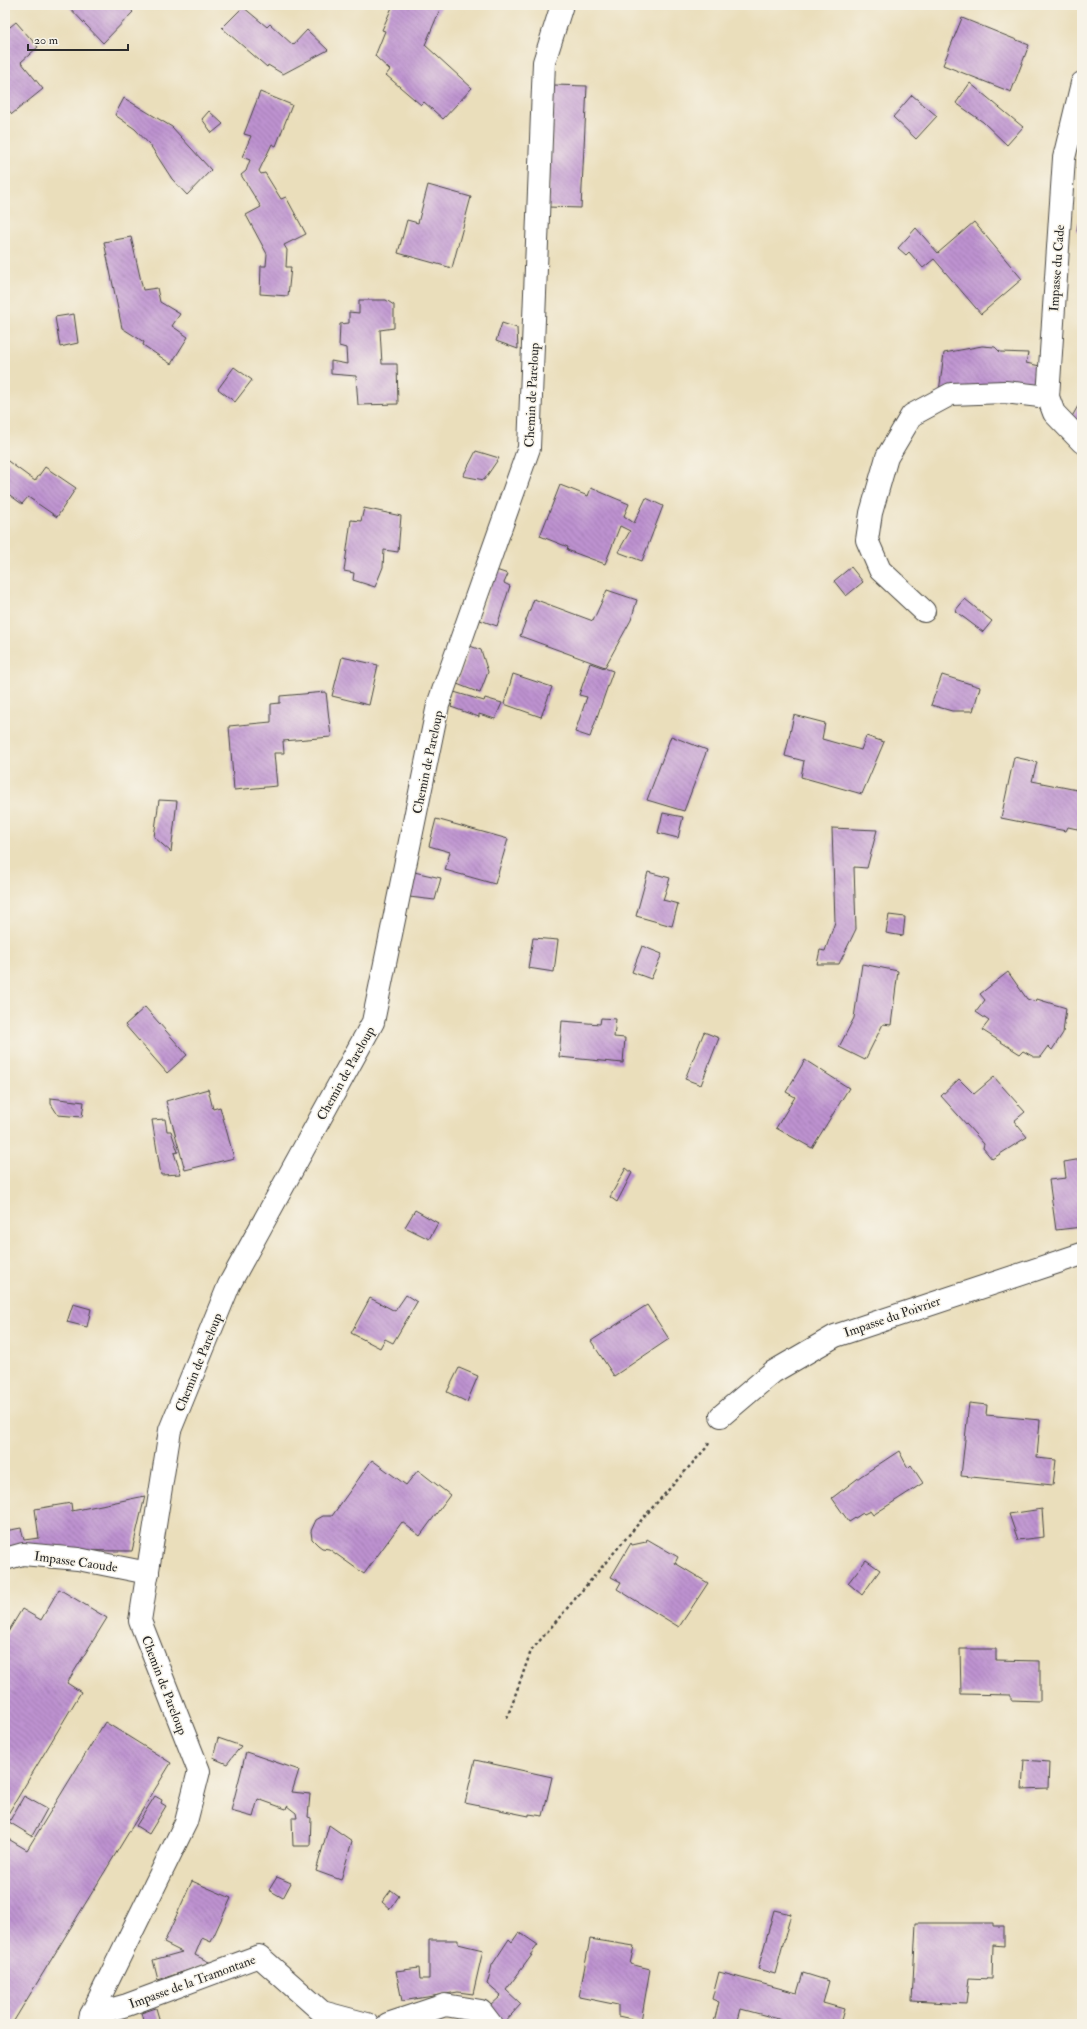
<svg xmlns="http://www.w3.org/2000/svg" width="1087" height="2029" font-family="'IM FELL Double Pica',serif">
	<defs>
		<pattern id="building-back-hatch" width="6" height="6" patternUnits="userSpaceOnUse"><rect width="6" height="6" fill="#bd92d0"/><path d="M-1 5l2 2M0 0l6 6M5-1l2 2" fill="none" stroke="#9a77a9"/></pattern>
	</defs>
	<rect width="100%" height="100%" fill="#f7f3e8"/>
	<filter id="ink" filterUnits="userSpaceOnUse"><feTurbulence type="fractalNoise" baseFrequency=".025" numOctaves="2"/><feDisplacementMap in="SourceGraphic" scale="8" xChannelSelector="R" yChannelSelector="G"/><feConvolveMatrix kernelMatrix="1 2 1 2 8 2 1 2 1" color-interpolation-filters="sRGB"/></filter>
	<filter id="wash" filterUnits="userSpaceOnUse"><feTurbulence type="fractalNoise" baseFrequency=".012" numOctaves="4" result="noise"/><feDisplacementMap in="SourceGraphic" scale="16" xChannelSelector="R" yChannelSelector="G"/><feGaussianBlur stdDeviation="0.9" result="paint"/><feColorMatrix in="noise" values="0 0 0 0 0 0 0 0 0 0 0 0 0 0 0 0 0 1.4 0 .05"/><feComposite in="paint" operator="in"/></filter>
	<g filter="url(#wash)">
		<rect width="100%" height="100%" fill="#eadebb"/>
		<g id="blocks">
			<g fill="url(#building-back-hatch)">
				<polygon points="67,5 126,5 133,12 103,43"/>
				<polygon points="393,5 436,5 441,7 425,45 472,88 443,119 424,102 421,105 386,75 390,70 375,56 385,31 382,30"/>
				<polygon points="243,7 267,27 270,24 293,45 307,30 328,50 283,74 268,65 267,67 222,28"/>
				<polygon points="962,18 1029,45 1011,92 943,65"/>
				<polygon points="16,22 38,47 21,62 43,89 12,114 5,106 5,31"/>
				<polygon points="970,83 1023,127 1007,145 983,122 956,103"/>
				<polygon points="554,85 587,86 581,208 548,207"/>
				<polygon points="260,92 292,105 276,146 272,144 259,171 261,174 265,173 281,199 286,197 306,234 284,245 287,250 286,267 291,267 288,296 260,294 261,266 266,266 267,254 246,215 261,207 241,175 246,171 250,160 242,157 251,136 244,134"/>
				<polygon points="912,95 937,116 916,139 893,117"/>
				<polygon points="124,98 172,127 211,170 187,195 172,179 150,145 135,129 115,115"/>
				<polygon points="209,111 223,124 212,133 202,119"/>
				<polygon points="1082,119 1082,144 1077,143"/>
				<polygon points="428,185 471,197 452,268 398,253 407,220 418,223"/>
				<polygon points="1081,210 1082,210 1082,234 1077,231"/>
				<polygon points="974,222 1022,279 981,314 934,259 923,268 909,252 906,255 898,248 916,228 938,253"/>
				<polygon points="131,237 143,290 157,288 160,302 180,314 172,326 188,337 171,364 143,345 144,342 122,328 104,242"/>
				<polygon points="359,300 386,300 394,305 394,328 380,330 382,364 397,364 398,404 358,405 356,376 331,374 331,361 347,364 346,348 339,346 340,324 349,323 349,312 359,313"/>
				<polygon points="74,314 78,343 60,347 55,317"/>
				<polygon points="502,323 517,328 518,349 496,341"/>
				<polygon points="982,346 995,347 1000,352 1028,353 1026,363 1040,366 1037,388 939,392 944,353"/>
				<polygon points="234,367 252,380 235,402 218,389"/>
				<polygon points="1078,406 1082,408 1082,432 1070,420"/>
				<polygon points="476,451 499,458 484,480 463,476"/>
				<polygon points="5,459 35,481 45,467 76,488 57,517 28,497 22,504 7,493 5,496"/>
				<polygon points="560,485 588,496 591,488 629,504 624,516 634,523 646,498 663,506 642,561 618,552 630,531 620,526 605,564 567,550 568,547 540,536"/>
				<polygon points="364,508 401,516 398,552 384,550 383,567 375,587 353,580 354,573 344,571 351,520 361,521"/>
				<polygon points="851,567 863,582 846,596 834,581"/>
				<polygon points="496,570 508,574 504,583 510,586 497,626 480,620"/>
				<polygon points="607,590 637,600 631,620 605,667 520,636 534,599 593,621"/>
				<polygon points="965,599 992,621 983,632 955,611"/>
				<polygon points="470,646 481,650 488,672 480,693 457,684"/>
				<polygon points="342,657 378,665 369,705 332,696"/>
				<polygon points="590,663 613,671 590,737 575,732 587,697 579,695"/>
				<polygon points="513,674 552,687 541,717 504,704"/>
				<polygon points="942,675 980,687 973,711 952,711 931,705"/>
				<polygon points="326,692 331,737 283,741 284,753 274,753 277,786 234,790 229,726 271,722 271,704 280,703 280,696"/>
				<polygon points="454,692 484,701 485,698 502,703 495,719 479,714 479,717 451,707"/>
				<polygon points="794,715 825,723 822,739 861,750 866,736 884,742 862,794 801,777 804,761 785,756"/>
				<polygon points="671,736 707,750 684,811 647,800"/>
				<polygon points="1014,757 1037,762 1032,781 1082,791 1082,830 1068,827 1066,831 1001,818"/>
				<polygon points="159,800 177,801 171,852 154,837"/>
				<polygon points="663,813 683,817 678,838 658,833"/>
				<polygon points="436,819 508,839 495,884 445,870 450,852 429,846"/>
				<polygon points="832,828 877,830 867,868 854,867 856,929 839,964 817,964 820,950 825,951 835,922"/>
				<polygon points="414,872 441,878 435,900 409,897"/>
				<polygon points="648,872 670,878 663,900 678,904 672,926 636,916"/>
				<polygon points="889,915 905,917 903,936 886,933"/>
				<polygon points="533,938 558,940 554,972 528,968"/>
				<polygon points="642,946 662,954 651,979 632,972"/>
				<polygon points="862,964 898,971 891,1025 883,1024 865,1060 839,1047 854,1018"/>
				<polygon points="1008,972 1027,999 1036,1002 1037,999 1066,1008 1063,1033 1052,1050 1048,1046 1040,1057 1034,1057 1023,1051 1020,1054 982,1030 989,1021 976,1012 985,1000 980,994"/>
				<polygon points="145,1007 187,1055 167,1073 125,1025"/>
				<polygon points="601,1018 616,1019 614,1037 625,1038 623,1063 559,1057 562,1021 600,1024"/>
				<polygon points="704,1032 719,1038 701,1085 685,1079"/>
				<polygon points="805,1060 849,1088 812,1148 776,1128 795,1097 786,1092"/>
				<polygon points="994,1077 1025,1112 1014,1121 1027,1137 992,1159 983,1148 984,1144 941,1096 959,1079 974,1094"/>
				<polygon points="208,1089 213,1109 220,1107 234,1158 185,1170 166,1101"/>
				<polygon points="51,1098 84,1102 82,1117 58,1115 51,1104"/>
				<polygon points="165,1119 167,1131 171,1131 178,1152 174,1153 181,1174 161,1175 152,1120"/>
				<polygon points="5,1134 8,1134 6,1157 5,1157"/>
				<polygon points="1082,1159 1082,1227 1056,1230 1049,1180 1066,1178 1064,1162"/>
				<polygon points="626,1168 632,1173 617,1202 610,1197"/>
				<polygon points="415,1210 438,1223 429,1239 405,1227"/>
				<polygon points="406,1295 417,1302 393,1343 385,1339 380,1348 351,1333 370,1298 395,1311"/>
				<polygon points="73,1304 91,1309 87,1327 67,1322"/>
				<polygon points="647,1305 669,1339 614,1376 591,1341"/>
				<polygon points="459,1368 478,1376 467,1402 447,1392"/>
				<polygon points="969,1403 987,1405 986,1415 1040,1420 1037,1458 1056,1460 1053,1485 961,1476"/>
				<polygon points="899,1451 908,1468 911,1465 923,1483 873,1515 870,1511 864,1514 863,1513 849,1522 832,1498 861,1476"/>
				<polygon points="372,1460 406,1485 418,1470 450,1495 420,1536 402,1522 364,1574 329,1549 322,1548 318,1545 312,1539 311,1531 316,1520 323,1516 332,1516"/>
				<polygon points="145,1496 132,1551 5,1550 5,1531 21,1528 24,1540 39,1538 35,1509 71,1503 72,1511"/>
				<polygon points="1042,1509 1044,1537 1018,1540 1009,1514"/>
				<polygon points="647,1539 678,1557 675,1563 708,1583 679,1627 617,1589 621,1582 611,1577 631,1543 632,1545 646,1542"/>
				<polygon points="866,1560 880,1570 862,1595 848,1583"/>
				<polygon points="59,1589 107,1618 67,1683 81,1692 5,1819 5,1637 22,1609 41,1620"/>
				<polygon points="960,1649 996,1649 996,1660 1040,1661 1040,1701 1011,1700 1011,1695 961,1694"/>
				<polygon points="105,1722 171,1763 12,2024 5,2024 5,1837 27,1850"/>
				<polygon points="218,1738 241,1746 227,1764 213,1758"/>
				<polygon points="246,1752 299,1770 292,1792 310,1794 308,1817 311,1818 310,1846 293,1846 292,1818 297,1818 296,1813 287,1806 286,1809 258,1799 253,1817 231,1811"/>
				<polygon points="475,1760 552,1777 543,1816 529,1814 529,1816 465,1803"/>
				<polygon points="1024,1760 1049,1762 1048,1788 1022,1789"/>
				<polygon points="24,1796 47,1809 32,1836 9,1822"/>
				<polygon points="155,1796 162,1800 161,1803 166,1806 149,1834 136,1826"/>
				<polygon points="329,1825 352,1841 341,1880 316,1871"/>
				<polygon points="277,1877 291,1883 283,1898 269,1890"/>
				<polygon points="192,1881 231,1898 211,1942 202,1938 195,1955 211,1963 158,1980 153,1960 182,1952 164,1943"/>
				<polygon points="391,1890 399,1896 390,1909 382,1902"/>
				<polygon points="774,1910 791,1914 775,1974 758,1969"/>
				<polygon points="916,1923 993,1923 993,1926 1004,1926 1004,1946 993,1945 992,1979 969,1978 966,2004 912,2001"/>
				<polygon points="519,1932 538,1945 530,1955 532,1955 506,1990 521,2004 503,2024 500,2024 490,2006 501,1996 487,1984 488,1981 492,1965 509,1939 512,1942"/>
				<polygon points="590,1939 634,1946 630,1964 650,1969 641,2021 618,2016 618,2005 579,1997"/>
				<polygon points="429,1940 458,1940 458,1944 483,1950 473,1994 458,1992 402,2001 396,1971 419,1968 420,1979 429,1979"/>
				<polygon points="719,1972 797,1993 803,1973 829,1981 823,2003 844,2009 840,2024 789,2024 790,2022 741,2009 737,2024 714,2022 719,2002 712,1999"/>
				<polygon points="156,2008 160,2022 144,2024 141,2013"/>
			</g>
		</g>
	</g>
	<g filter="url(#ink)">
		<use href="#blocks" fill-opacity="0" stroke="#484641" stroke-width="1"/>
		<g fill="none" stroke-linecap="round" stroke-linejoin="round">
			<g stroke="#484641" stroke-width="24">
				<g id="street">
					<polyline points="1082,83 1064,158 1048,397 1054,413 1082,442"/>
					<polyline points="924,611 880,570 867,540 871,513 887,457 912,415 951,394 1005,392 1048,397"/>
					<polyline points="721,1416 773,1372 835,1336 1082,1254"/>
					<polyline points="5,1559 23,1554 78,1559 148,1573"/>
					<polyline points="91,2015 127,2005 259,1956 322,2012 367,2024"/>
					<polyline points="89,2024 91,2015 186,1822 199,1771 140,1621 170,1430 229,1285 373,1022 438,705 529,448 544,62 562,5"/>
					<polyline points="388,2024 445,2005 481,2011 491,2024"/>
				</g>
			</g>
			<polyline stroke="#484641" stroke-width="2.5" stroke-dasharray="3 3" stroke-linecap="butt" points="507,1718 531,1651 644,1517 707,1447 710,1441"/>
			<use href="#street" stroke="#fff" stroke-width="22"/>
		</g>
	</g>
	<g text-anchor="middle" stroke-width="3" stroke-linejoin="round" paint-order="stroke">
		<g font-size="13" fill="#2b2b2b" stroke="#f7f3e8">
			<text transform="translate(1056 268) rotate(-86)" y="5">Impasse du Cade</text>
			<text transform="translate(531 395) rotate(-87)" y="5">Chemin de Pareloup</text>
			<text transform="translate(427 762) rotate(-78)" y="5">Chemin de Pareloup</text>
			<text transform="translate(345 1073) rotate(-61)" y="5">Chemin de Pareloup</text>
			<text transform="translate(892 1316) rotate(-19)" y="5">Impasse du Poivrier</text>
			<text transform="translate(198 1362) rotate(-68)" y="5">Chemin de Pareloup</text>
			<text transform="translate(76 1561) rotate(8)" y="5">Impasse Caoude</text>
			<text transform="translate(165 1685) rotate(69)" y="5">Chemin de Pareloup</text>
			<text transform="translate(192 1981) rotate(-20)" y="5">Impasse de la Tramontane</text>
		</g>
	</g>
	<rect width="1087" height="2029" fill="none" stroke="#f7f3e8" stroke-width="20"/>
	<path d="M28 44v6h100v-6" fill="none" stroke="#2b2b2b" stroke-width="2"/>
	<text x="34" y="44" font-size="12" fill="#2b2b2b" stroke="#f7f3e8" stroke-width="3" paint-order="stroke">20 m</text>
</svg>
